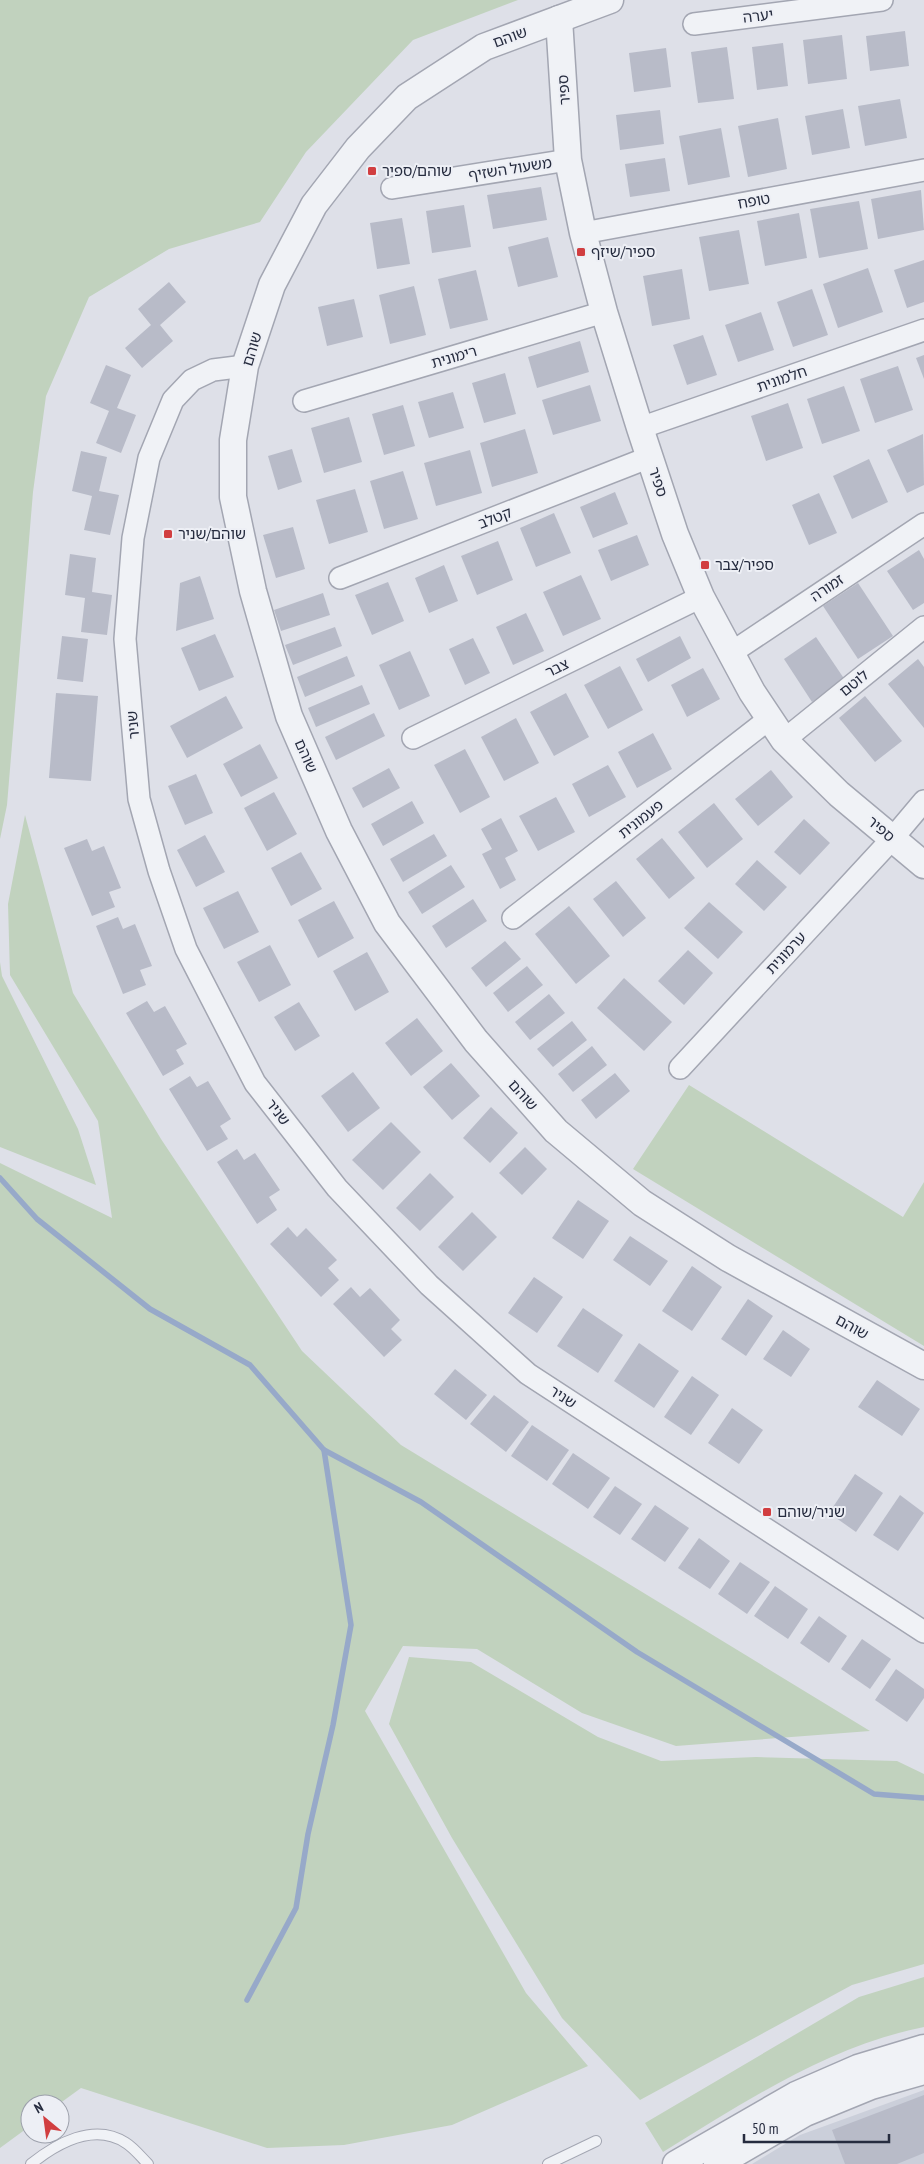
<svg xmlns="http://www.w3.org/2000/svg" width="924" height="2164" font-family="'PT Sans Narrow','Noto Sans Hebrew',sans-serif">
	<rect width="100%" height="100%" fill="#dee0e8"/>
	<polygon fill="#cbcfda" points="924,2090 924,2164 752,2164 800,2135"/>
	<g fill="#c1d2be">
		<polygon points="0,0 518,0 413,40 306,152 260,222 169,249 89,297 46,396 33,492 7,805 0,839"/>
		<polygon points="25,815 73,993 161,1139 302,1351 401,1445 870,1731 676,1746 582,1713 477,1649 403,1646 365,1711 526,1993 588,2066 452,2125 344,2145 267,2148 81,2088 59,2104 30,2104 30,2126 0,2148 0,1163 112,1218 98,1121 10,975 8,904"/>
		<polygon points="0,962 2,976 78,1129 96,1185 0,1147"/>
		<polygon points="689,1085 903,1217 924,1182 924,1346 633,1169"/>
		<polygon points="409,1657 471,1662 598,1737 661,1761 756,1757 897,1761 924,1774 924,1964 852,1985 640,2100 562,2018 452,1838 389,1724"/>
		<path d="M 924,1977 L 924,2027 C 828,2046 745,2102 663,2152 L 645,2123 L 859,1997 Z"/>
	</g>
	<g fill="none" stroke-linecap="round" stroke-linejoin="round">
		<g stroke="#97a9c9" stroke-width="5.5">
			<polyline points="0,1178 37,1219 150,1309 250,1365 324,1450 421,1502 637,1652 874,1794 924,1798"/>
			<polyline points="247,2000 296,1908 308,1834 333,1725 351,1625 324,1450"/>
		</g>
	</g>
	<g fill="#b8bbc8">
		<polygon points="905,31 909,66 870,71 866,36"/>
		<polygon points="842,35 847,79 808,84 803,40"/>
		<polygon points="783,43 788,86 757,90 752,47"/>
		<polygon points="727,47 734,99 698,103 691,52"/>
		<polygon points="666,48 671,87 634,92 629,53"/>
		<polygon points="900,99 907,138 865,146 858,106"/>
		<polygon points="843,109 850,148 812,155 805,116"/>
		<polygon points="660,110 664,144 620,150 616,115"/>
		<polygon points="778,118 787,169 748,177 738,126"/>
		<polygon points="721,128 730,177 688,185 679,136"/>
		<polygon points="665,158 670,191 630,197 625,164"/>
		<polygon points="541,187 547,220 493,229 487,195"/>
		<polygon points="921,190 924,230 878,239 871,199"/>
		<polygon points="859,201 868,249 819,258 810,209"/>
		<polygon points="464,205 471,247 432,253 426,211"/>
		<polygon points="799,213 807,258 765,266 757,221"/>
		<polygon points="402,218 410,264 377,269 370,223"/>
		<polygon points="739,230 749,284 709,291 699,237"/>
		<polygon points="548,237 558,277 518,287 508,247"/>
		<polygon points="924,260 924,302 907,308 894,270"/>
		<polygon points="868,268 883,312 838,328 823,284"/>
		<polygon points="682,269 690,319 652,326 643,276"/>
		<polygon points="476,270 488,320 450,329 438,279"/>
		<polygon points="169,282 186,302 160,325 173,341 142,368 125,348 151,325 138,309"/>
		<polygon points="414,286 426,335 390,344 379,295"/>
		<polygon points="812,289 828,335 793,347 777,302"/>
		<polygon points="354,299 363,337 327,346 318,307"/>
		<polygon points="761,312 774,350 738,362 725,325"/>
		<polygon points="703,335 717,375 687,385 673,345"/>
		<polygon points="580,341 589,372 537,388 528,357"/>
		<polygon points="924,355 924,379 916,358"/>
		<polygon points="106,365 131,375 117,408 136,415 121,453 96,443 109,411 90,403"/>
		<polygon points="898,366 913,410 875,423 860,379"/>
		<polygon points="505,373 516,414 484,423 472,383"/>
		<polygon points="590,385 601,421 553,435 542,400"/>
		<polygon points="844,386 860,431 822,444 807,399"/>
		<polygon points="453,392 464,428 429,438 418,402"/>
		<polygon points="788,403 803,448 766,461 751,416"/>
		<polygon points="403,405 415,446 384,455 372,414"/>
		<polygon points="349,417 362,462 324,473 311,428"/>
		<polygon points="525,429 538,473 492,487 480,443"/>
		<polygon points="923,434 924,485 907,493 887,450"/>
		<polygon points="292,449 302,482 278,490 268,456"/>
		<polygon points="470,450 482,493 436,506 424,463"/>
		<polygon points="81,451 107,457 99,491 119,495 110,535 84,530 92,496 72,491"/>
		<polygon points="869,459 888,502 852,519 833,476"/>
		<polygon points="403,471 418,519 384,529 370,481"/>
		<polygon points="355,489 368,532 329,544 316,500"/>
		<polygon points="615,492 628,524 593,538 580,507"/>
		<polygon points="819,493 837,533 809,545 792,505"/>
		<polygon points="554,513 571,553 536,567 520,528"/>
		<polygon points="293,527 305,569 276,578 263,535"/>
		<polygon points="637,535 649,565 611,581 598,550"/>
		<polygon points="498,541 513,580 477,595 461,556"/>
		<polygon points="919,550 924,559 924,603 913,610 887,571"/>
		<polygon points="70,554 96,558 92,592 112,595 107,635 81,632 85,598 65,595"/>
		<polygon points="444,565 458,601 429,613 415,578"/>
		<polygon points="581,575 601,619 563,636 543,592"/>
		<polygon points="200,576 214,619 176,631 180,583"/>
		<polygon points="388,582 404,621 372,635 355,595"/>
		<polygon points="858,583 893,636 858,659 823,606"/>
		<polygon points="323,593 330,615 281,631 274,610"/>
		<polygon points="526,613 544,651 513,665 496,627"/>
		<polygon points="335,627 342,646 293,665 285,645"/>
		<polygon points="215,634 234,677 199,691 181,648"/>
		<polygon points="62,636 88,639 83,682 57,679"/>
		<polygon points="680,636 691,658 648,682 636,659"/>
		<polygon points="816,637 845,680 812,702 784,659"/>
		<polygon points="473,638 490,673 465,685 449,649"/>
		<polygon points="410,651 430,696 399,710 379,665"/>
		<polygon points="347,656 355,676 305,697 297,677"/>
		<polygon points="918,659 924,667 924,728 888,684"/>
		<polygon points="620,666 643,710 608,729 584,685"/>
		<polygon points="703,668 720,699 687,717 671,685"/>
		<polygon points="362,685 370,704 316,727 308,708"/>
		<polygon points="56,693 98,696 91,781 49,778"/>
		<polygon points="566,693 589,737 554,756 530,712"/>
		<polygon points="226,696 243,728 187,758 170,726"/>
		<polygon points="865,696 902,741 875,762 839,718"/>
		<polygon points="374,713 385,736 336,760 325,737"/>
		<polygon points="516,718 539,763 504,781 481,737"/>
		<polygon points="653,733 672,769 637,788 618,752"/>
		<polygon points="260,744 278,778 241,797 223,764"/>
		<polygon points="465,749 490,797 460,813 434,765"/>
		<polygon points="608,765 626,797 589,817 572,784"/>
		<polygon points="389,768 400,788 363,808 352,788"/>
		<polygon points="771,770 793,797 758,826 735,799"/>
		<polygon points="196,774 213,813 185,825 168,786"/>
		<polygon points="274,792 297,834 267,851 244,808"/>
		<polygon points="556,797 575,832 538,851 519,816"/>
		<polygon points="412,801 424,823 383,846 371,824"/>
		<polygon points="714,803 743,839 707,868 678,832"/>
		<polygon points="501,818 518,851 505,858 516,880 500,889 482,854 492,849 481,829"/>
		<polygon points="804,819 830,843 800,875 774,852"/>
		<polygon points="434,834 447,856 403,882 390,859"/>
		<polygon points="205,835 225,872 196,887 177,850"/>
		<polygon points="662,838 695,878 669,899 636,859"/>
		<polygon points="87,839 92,851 104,846 121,888 109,892 115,907 92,916 64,848"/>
		<polygon points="301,852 322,889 291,906 271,868"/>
		<polygon points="757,860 787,887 764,911 735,884"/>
		<polygon points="451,865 465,887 422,914 408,892"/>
		<polygon points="616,881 646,918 623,937 593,899"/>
		<polygon points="238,891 259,932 224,949 203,908"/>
		<polygon points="473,899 487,921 446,948 432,926"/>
		<polygon points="334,901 354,938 318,958 298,920"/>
		<polygon points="709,902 743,932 718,959 684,928"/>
		<polygon points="569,906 610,956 576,984 535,934"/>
		<polygon points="118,917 123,929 135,924 152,966 140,970 146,985 123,994 96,926"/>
		<polygon points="505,941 521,959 486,987 471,968"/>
		<polygon points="270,945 291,985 259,1002 237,962"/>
		<polygon points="688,950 713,973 684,1005 658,981"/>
		<polygon points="367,952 389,992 355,1011 333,971"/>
		<polygon points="527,966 543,985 508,1012 493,993"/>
		<polygon points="624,978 672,1022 644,1051 597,1008"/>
		<polygon points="549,994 565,1013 530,1040 515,1022"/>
		<polygon points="147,1001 154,1012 165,1006 187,1044 176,1050 184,1064 163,1076 126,1013"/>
		<polygon points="299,1002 320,1036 295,1051 274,1017"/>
		<polygon points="417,1018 443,1051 411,1076 385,1043"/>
		<polygon points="572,1021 587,1040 553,1067 537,1049"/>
		<polygon points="592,1046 607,1065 573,1092 558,1074"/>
		<polygon points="451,1063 480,1096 452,1120 423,1087"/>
		<polygon points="353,1072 380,1108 348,1132 321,1096"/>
		<polygon points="615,1073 630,1091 596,1119 581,1100"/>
		<polygon points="190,1076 197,1087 208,1081 231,1119 220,1126 228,1139 207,1151 169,1089"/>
		<polygon points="491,1107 518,1133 490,1163 463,1138"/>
		<polygon points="391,1122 421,1152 383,1190 352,1160"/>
		<polygon points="525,1147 547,1169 522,1195 499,1173"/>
		<polygon points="237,1149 244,1160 255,1153 280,1190 269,1197 277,1210 257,1224 217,1162"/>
		<polygon points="430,1173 454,1197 420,1231 396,1208"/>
		<polygon points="578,1200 609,1221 583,1259 552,1238"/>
		<polygon points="472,1212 497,1237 463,1271 438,1247"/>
		<polygon points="288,1227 297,1237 306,1228 337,1260 328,1268 339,1280 321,1297 270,1244"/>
		<polygon points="630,1236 668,1261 650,1286 613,1260"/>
		<polygon points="692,1266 722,1287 692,1331 662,1311"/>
		<polygon points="534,1277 563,1297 537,1333 508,1313"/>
		<polygon points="351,1287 360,1297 370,1288 400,1320 391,1329 402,1340 384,1357 333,1304"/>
		<polygon points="748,1299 773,1316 746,1356 721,1339"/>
		<polygon points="583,1308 623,1335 598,1373 557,1346"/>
		<polygon points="783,1330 810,1349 791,1377 763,1359"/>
		<polygon points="639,1343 679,1371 654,1408 614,1381"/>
		<polygon points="455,1369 487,1395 466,1420 434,1394"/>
		<polygon points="692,1376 719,1395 691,1435 664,1417"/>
		<polygon points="877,1380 920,1409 902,1436 858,1407"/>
		<polygon points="494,1395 529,1422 506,1452 470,1424"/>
		<polygon points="732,1408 763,1430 739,1464 708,1443"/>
		<polygon points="532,1425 569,1450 547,1481 511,1456"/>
		<polygon points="573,1453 610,1478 588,1509 552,1484"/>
		<polygon points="855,1474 883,1493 856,1532 829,1513"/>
		<polygon points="615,1486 642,1504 620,1535 593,1517"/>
		<polygon points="900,1495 924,1513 898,1551 873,1535"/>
		<polygon points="655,1505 689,1528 665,1562 631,1539"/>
		<polygon points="699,1538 730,1561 710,1589 678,1568"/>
		<polygon points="740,1562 770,1582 747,1614 718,1594"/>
		<polygon points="775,1586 808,1609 788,1639 754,1616"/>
		<polygon points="819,1616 847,1636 829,1663 800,1643"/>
		<polygon points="862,1639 891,1659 870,1689 841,1669"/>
		<polygon points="896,1669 924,1689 924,1698 907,1722 875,1700"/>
		<polygon points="924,2095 924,2153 897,2164 845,2164 832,2130"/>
	</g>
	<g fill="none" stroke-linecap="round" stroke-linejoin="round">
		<g stroke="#a3a6b2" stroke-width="12">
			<g id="service">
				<path d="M 31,2164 C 56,2144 94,2122 126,2143 C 134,2148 141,2157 148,2164"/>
				<polyline points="548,2164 596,2141"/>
			</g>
		</g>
		<g stroke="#a3a6b2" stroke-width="24">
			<g id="minor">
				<polyline points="694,24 882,0"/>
				<polyline points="392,188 568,160"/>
				<polyline points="583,233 924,170"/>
				<polyline points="245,366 213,370 192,380 173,400 149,458 133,538 125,639 139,799 159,871 186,949 255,1083 337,1188 429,1285 528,1374 924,1632"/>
				<polyline points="304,401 604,312"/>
				<polyline points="640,428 924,330"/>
				<polyline points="340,578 650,457"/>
				<polyline points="731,653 924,524"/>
				<polyline points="413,738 701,597"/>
				<polyline points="784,740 924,627"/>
				<polyline points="513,918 769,719"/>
				<polyline points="680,1068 892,839 924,801"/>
			</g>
		</g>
		<g stroke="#a3a6b2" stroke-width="29">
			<g id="tertiary">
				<polyline points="610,0 484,47 407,97 358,148 314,205 272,285 245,366 233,440 233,497 253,591 289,716 339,831 387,923 476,1041 556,1131 642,1203 728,1258 924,1366"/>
				<polyline points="559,19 568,160 583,233 604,312 640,428 675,534 701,597 752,692 784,740 839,794 924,865"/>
				<polyline points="676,2164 796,2095 858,2068 924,2048"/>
				<polyline points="717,2164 805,2113 871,2086 924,2071"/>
			</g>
		</g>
		<use href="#service" stroke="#f0f2f6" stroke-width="10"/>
		<use href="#minor" stroke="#f0f2f6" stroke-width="21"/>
		<use href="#tertiary" stroke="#f0f2f6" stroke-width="26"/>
	</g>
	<g fill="#d13e40" stroke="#edeff5" stroke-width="2">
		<rect x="367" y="166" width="10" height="10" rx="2.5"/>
		<rect x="576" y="247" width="10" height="10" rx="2.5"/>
		<rect x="163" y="529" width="10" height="10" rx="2.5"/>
		<rect x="700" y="560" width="10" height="10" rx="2.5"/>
		<rect x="762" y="1507" width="10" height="10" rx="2.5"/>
	</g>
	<g text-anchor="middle" stroke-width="4" stroke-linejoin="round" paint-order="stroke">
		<g font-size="15" fill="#262c3f" stroke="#edeff5">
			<text transform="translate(758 16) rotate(-7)" y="5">יערה</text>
			<text transform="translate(510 37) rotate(-20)" y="5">שוהם</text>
			<text transform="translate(564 90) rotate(-94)" y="5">ספיר</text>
			<text transform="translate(510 169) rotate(-9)" y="5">משעול השזיף</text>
			<text transform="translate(754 201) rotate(-10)" y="5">טופח</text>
			<text transform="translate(252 349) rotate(-73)" y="5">שוהם</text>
			<text transform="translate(454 357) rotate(-16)" y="5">רימונית</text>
			<text transform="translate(782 379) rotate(-19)" y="5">חלמונית</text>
			<text transform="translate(658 482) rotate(72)" y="5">ספיר</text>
			<text transform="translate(495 518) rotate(-21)" y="5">קטלב</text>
			<text transform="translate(827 588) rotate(-34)" y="5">זמורה</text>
			<text transform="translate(557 668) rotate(-26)" y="5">צבר</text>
			<text transform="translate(854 683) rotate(-39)" y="5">לוטם</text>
			<text transform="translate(133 725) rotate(-95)" y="5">שניר</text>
			<text transform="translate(306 756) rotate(66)" y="5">שוהם</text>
			<text transform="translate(641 819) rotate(-38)" y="5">פעמונית</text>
			<text transform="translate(881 829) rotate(40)" y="5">ספיר</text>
			<text transform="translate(786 953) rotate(-47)" y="5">ערמונית</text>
			<text transform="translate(523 1095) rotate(48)" y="5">שוהם</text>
			<text transform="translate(278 1112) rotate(52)" y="5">שניר</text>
			<text transform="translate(852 1327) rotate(29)" y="5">שוהם</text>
			<text transform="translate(563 1397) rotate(33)" y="5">שניר</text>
		</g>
		<g font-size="15" fill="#262c3f" stroke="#edeff5" text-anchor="start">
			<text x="382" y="176">שוהם/ספיר</text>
			<text x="591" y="257">ספיר/שיזף</text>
			<text x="178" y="539">שוהם/שניר</text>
			<text x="715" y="570">ספיר/צבר</text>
			<text x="777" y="1517">שניר/שוהם</text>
		</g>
	</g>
	<g transform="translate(45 2119) rotate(331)"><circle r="24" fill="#edeff5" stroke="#9da1ac"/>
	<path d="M0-4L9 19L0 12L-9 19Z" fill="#d13e40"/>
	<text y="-8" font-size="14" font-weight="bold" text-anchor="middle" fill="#262c3f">N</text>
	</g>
	<path d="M744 2134v8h145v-8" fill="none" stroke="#262c3f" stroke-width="2.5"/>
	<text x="752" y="2134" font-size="15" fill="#262c3f" stroke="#edeff5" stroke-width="4" paint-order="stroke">50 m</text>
</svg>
